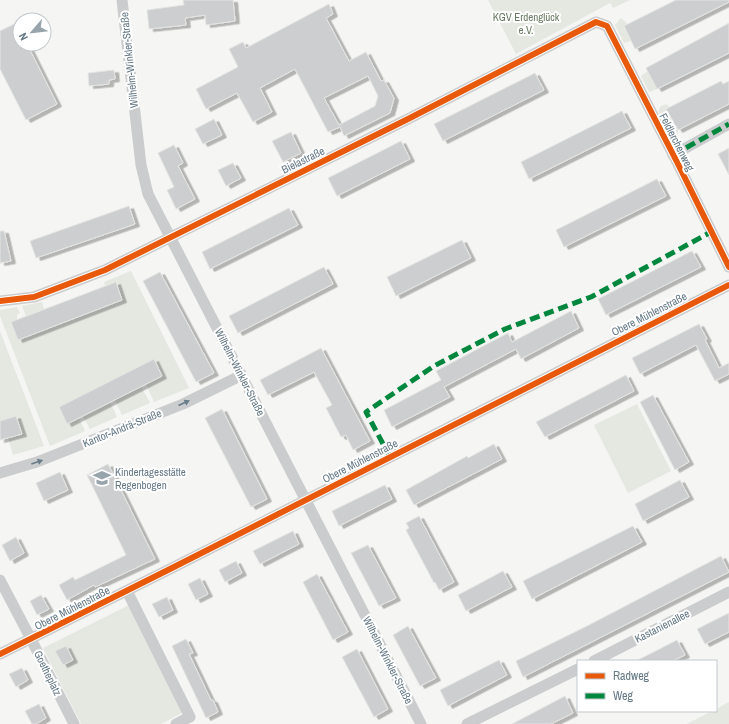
<svg xmlns="http://www.w3.org/2000/svg" width="729" height="724" font-family="'Archivo Narrow',sans-serif">
	<defs>
		<filter id="shadow"><feDropShadow dx="4.5" dy="2.5" stdDeviation="0" flood-color="#0004"/></filter>
	</defs>
	<rect width="100%" height="100%" fill="#f5f5f3"/>
	<g fill="#e4e8e1">
		<polygon points="488,0 630,0 613,8 610,3 516,54"/>
		<polygon points="621,18 628,24 624,27 631,41 624,43 615,25"/>
		<polygon points="648,71 657,89 649,92 641,76"/>
		<polygon points="667,104 669,107 666,109 678,130 678,138 673,141 658,111 661,106"/>
		<polygon points="131,271 189,388 154,402 146,384 162,375 154,360 59,407 67,424 79,418 85,431 50,446 0,316 0,310 17,307 20,313 17,315 18,340 122,300 116,282 105,286 104,282"/>
		<polygon points="42,302 44,309 26,316 22,306"/>
		<polygon points="0,331 44,446 13,455 8,438 21,433 16,416 0,421"/>
		<polygon points="141,386 150,403 122,415 115,400"/>
		<polygon points="110,402 117,417 90,429 83,416"/>
		<polygon points="637,404 671,471 628,493 594,425"/>
		<polygon points="131,604 184,712 161,724 81,724 43,648"/>
		<polygon points="729,702 729,724 687,724 712,711 716,711 716,709"/>
	</g>
	<g fill="#cdcecf" stroke="#e4e4e3" fill-rule="evenodd" filter="url(#shadow)">
		<polygon points="183,0 233,0 235,21 206,25 205,15 185,18 186,25 149,29 147,10 184,5"/>
		<polygon points="676,0 729,0 729,2 635,49 624,26"/>
		<path d="M 329,4 L 333,14 L 326,18 L 349,61 L 366,52 L 381,81 L 384,80 L 394,98 L 390,113 L 344,136 L 340,127 L 328,132 L 295,69 L 260,88 L 272,112 L 253,122 L 237,93 L 206,109 L 196,89 L 238,67 L 229,49 L 243,42 L 246,48 ZM 368,76 L 378,96 L 375,106 L 339,125 L 324,98 Z"/>
		<polygon points="16,23 20,31 20,44 27,44 57,104 26,120 0,69 0,31"/>
		<polygon points="729,23 729,53 657,89 646,68"/>
		<polygon points="114,70 115,79 109,80 109,84 89,86 88,73"/>
		<polygon points="535,73 544,90 443,141 434,124"/>
		<polygon points="721,81 723,84 729,81 729,104 678,130 666,109"/>
		<polygon points="622,111 631,128 529,179 521,162"/>
		<polygon points="214,119 222,135 203,144 195,129"/>
		<polygon points="291,132 301,153 283,162 272,141"/>
		<polygon points="401,141 410,159 337,196 328,178"/>
		<polygon points="174,145 183,163 178,166 195,199 176,209 167,190 174,187 158,153"/>
		<polygon points="729,148 729,175 718,154"/>
		<polygon points="233,163 241,178 226,186 218,170"/>
		<polygon points="657,179 666,196 564,247 556,230"/>
		<polygon points="129,206 135,224 36,258 30,241"/>
		<polygon points="289,208 298,225 210,269 202,252"/>
		<polygon points="0,231 4,231 11,261 0,263"/>
		<polygon points="462,240 471,258 396,296 387,277"/>
		<polygon points="692,251 701,267 606,315 598,299"/>
		<polygon points="324,267 333,284 238,333 229,316"/>
		<polygon points="160,272 214,373 196,382 143,281"/>
		<polygon points="116,282 122,300 18,340 11,322"/>
		<polygon points="571,311 579,328 521,359 516,349 444,387 450,397 392,427 384,410 441,380 436,371 508,333 512,342"/>
		<polygon points="699,324 707,339 705,340 719,368 729,363 729,374 715,381 696,345 640,374 632,358"/>
		<polygon points="321,348 370,441 353,450 346,435 341,437 326,408 332,405 314,372 268,395 260,380"/>
		<polygon points="154,359 162,376 67,424 59,407"/>
		<polygon points="626,375 634,391 545,437 536,422"/>
		<polygon points="653,395 689,462 675,470 640,402"/>
		<polygon points="222,409 267,499 251,507 205,418"/>
		<polygon points="16,416 22,434 0,440 0,421"/>
		<polygon points="494,444 502,459 414,505 406,490 467,456 468,458"/>
		<polygon points="108,464 155,559 95,587 94,585 67,600 59,585 73,577 75,580 126,555 87,475"/>
		<polygon points="60,472 68,490 44,501 36,483"/>
		<polygon points="680,480 689,497 643,521 635,504"/>
		<polygon points="385,485 392,499 339,526 332,511"/>
		<polygon points="419,516 454,582 439,590 435,582 434,583 406,530 409,528 406,523"/>
		<polygon points="633,526 642,542 532,599 523,581"/>
		<polygon points="293,531 299,544 260,564 253,551"/>
		<polygon points="16,537 24,553 10,561 2,545"/>
		<polygon points="368,545 396,598 379,606 351,553"/>
		<polygon points="721,556 729,572 523,677 516,661 589,625"/>
		<polygon points="236,561 242,573 225,582 219,570"/>
		<polygon points="503,571 512,587 466,611 458,595"/>
		<polygon points="317,574 348,632 333,640 303,582"/>
		<polygon points="200,578 208,594 196,600 188,584"/>
		<polygon points="41,595 49,609 37,615 30,601"/>
		<polygon points="167,597 173,610 159,617 152,604"/>
		<polygon points="729,613 729,632 705,644 697,629"/>
		<polygon points="408,626 436,678 420,686 393,635"/>
		<polygon points="186,639 193,653 189,654 211,700 213,700 218,712 206,718 172,646"/>
		<polygon points="677,640 685,655 672,661 636,661"/>
		<polygon points="66,646 73,660 63,665 55,651"/>
		<polygon points="357,649 388,709 374,717 342,657"/>
		<polygon points="499,660 507,675 448,706 440,690"/>
		<polygon points="22,668 28,680 16,687 9,674"/>
		<polygon points="565,696 573,713 551,724 512,724"/>
		<polygon points="39,704 46,718 36,724 32,724 25,711"/>
	</g>
	<g fill="none" stroke-linecap="round" stroke-linejoin="round">
		<g stroke="#cbcccd" stroke-width="11">
			<polyline points="122,0 141,165 148,194 421,724"/>
			<polyline points="673,155 729,124"/>
			<polyline points="0,301 34,297 105,270 127,259 408,119 596,22 607,26 677,162 729,267"/>
			<polyline points="0,473 37,462 183,404 242,375"/>
			<polyline points="0,580 31,639 74,724"/>
			<polyline points="127,591 190,717 176,724"/>
			<polyline points="0,654 170,569 729,285"/>
			<polyline points="594,661 729,592"/>
			<polyline points="467,724 578,669"/>
		</g>
		<g stroke="#00873e" stroke-width="5" stroke-dasharray="10 5" stroke-linecap="butt">
			<polyline points="673,155 729,124"/>
			<polyline points="390,457 366,412 434,366 505,329 591,297 711,232"/>
		</g>
		<g stroke="#fff" stroke-width="8">
			<g id="cycleway">
				<polyline points="0,301 34,297 105,270 127,259 408,119 596,22 607,26 677,162 729,267"/>
				<polyline points="0,654 170,569 729,285"/>
			</g>
		</g>
		<use href="#cycleway" stroke="#e8590c" stroke-width="6"/>
	</g>
	<defs><path id="oneway-solid" d="M-6-.8H1V-3.2L6.5 0L1 3.2V.8H-6Z"/></defs>
	<g fill="#697c89">
		<use href="#oneway-solid" transform="translate(184 403) rotate(-24)"/>
		<use href="#oneway-solid" transform="translate(37 462) rotate(-19)"/>
	</g>
	<defs>
		<g id="school-bare" transform="scale(1.38)"><path d="M0-5L7-2L0 1L-7-2ZM-4 1L0 2.5L4 1V4Q0 6-4 4Z" fill="#97a4ac" stroke="#fff" stroke-width="2.5" paint-order="stroke"/></g>
	</defs>
	<g fill-rule="evenodd">
		<use href="#school-bare" x="102" y="478"/>
	</g>
	<g text-anchor="middle" stroke-width="4" stroke-linejoin="round" paint-order="stroke">
		<g font-size="11" fill="#697b63" stroke="#fff">
			<text x="526" y="21">KGV Erdenglück<tspan x="526" dy="13">e.V.</tspan></text>
		</g>
		<g font-size="11" fill="#647885" stroke="#fff">
			<text transform="translate(129 60) rotate(-96)" y="4">Wilhelm-Winkler-Straße</text>
			<text transform="translate(677 142) rotate(63)" y="4">Feldlerchenweg</text>
			<text transform="translate(303 160) rotate(-26)" y="4">Bielastraße</text>
			<text transform="translate(649 314) rotate(-27)" y="4">Obere Mühlenstraße</text>
			<text transform="translate(240 372) rotate(63)" y="4">Wilhelm-Winkler-Straße</text>
			<text transform="translate(122 428) rotate(-22)" y="4">Kantor-Andrä-Straße</text>
			<text transform="translate(360 461) rotate(-27)" y="4">Obere Mühlenstraße</text>
			<text transform="translate(72 608) rotate(-27)" y="4">Obere Mühlenstraße</text>
			<text transform="translate(662 626) rotate(-27)" y="4">Kastanienallee</text>
			<text transform="translate(388 660) rotate(63)" y="4">Wilhelm-Winkler-Straße</text>
			<text transform="translate(48 673) rotate(64)" y="4">Goetheplatz</text>
		</g>
		<g font-size="11" fill="#647885" stroke="#fff" text-anchor="start">
			<text x="115" y="476">Kindertagesstätte<tspan x="115" dy="13">Regenbogen</tspan></text>
		</g>
	</g>
	<rect x="577" y="660" width="140" height="52" fill="#ffffff" stroke="#c1c9ce"/>
	<rect x="585" y="673" width="20" height="6" fill="#e8590c" stroke="#c1c9ce"/>
	<text x="613" y="680" font-size="12" fill="#647885">Radweg</text>
	<rect x="585" y="693" width="20" height="6" fill="#00873e" stroke="#c1c9ce"/>
	<text x="613" y="700" font-size="12" fill="#647885">Weg</text>
	<g transform="translate(32 32) rotate(242)"><circle r="19" fill="#ffffff" stroke="#c1c9ce"/>
	<path d="M0-3L7 15L0 10L-7 15Z" fill="#97a4ac"/>
	<text y="-6" font-size="11" font-weight="bold" text-anchor="middle" fill="#647885">N</text>
	</g>
</svg>
